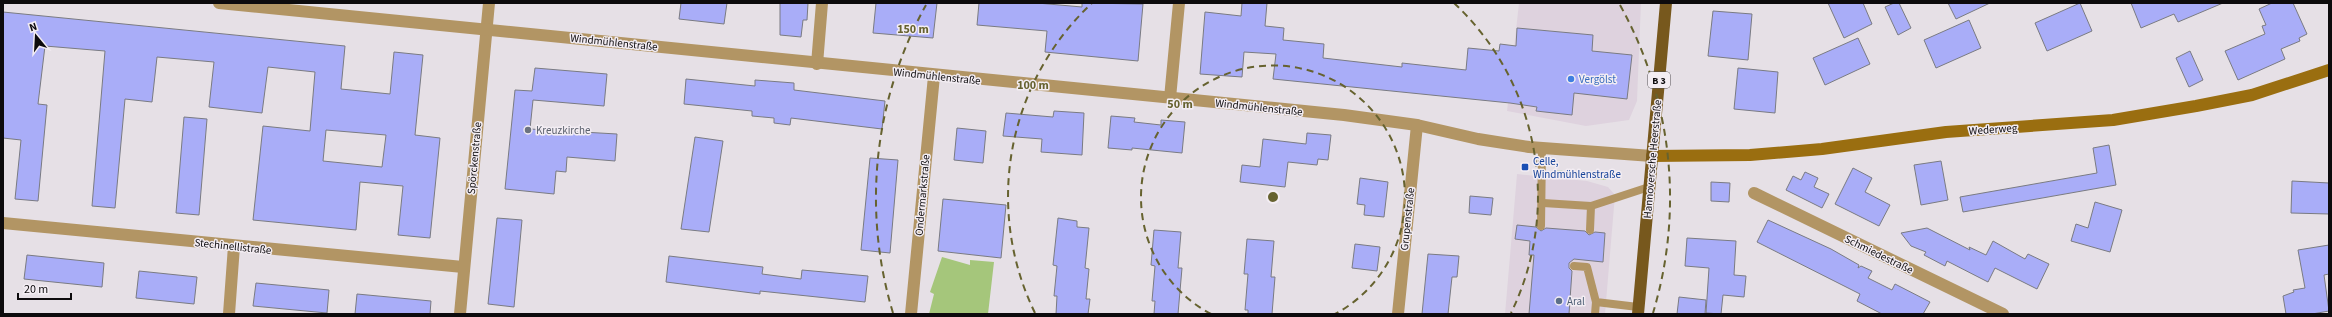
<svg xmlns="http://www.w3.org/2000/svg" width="2332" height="317" font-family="'Source Sans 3',sans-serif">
	<rect width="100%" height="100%" fill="#e6e0e6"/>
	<g fill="#ded2de">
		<polygon points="1519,3 1641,3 1637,101 1629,120 1586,126 1507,111"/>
		<polygon points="1517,174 1587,181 1608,187 1615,195 1605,314 1505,314"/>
	</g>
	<g fill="#a5c67b">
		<polygon points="1554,170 1607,175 1606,180 1553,175"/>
		<polygon points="942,257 970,265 970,260 994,262 988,314 929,314 934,294 930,292"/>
	</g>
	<g fill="#a9adf8" stroke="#7a7b82" fill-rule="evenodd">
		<polygon points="681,3 727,3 724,24 679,19"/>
		<polygon points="780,3 808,3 807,20 803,20 801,37 780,35"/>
		<polygon points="876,3 937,3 933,38 873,33"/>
		<polygon points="979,3 1037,3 1082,7 1082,3 1143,4 1138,61 1045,52 1047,31 977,25"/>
		<polygon points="1242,3 1267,3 1265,26 1284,28 1283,40 1324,44 1323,58 1402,67 1402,63 1466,70 1468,48 1499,51 1500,44 1516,46 1517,28 1593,35 1592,51 1632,55 1627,99 1574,93 1572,115 1536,111 1537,107 1510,103 1273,79 1276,54 1244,52 1242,77 1200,74 1205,12 1241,16"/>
		<polygon points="1828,3 1863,3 1872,24 1844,38"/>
		<polygon points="1894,3 1899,3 1911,28 1898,35 1885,7"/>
		<polygon points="1948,3 1990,3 1956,19"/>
		<polygon points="2080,3 2092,31 2047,51 2035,23"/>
		<polygon points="2131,3 2223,3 2178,22 2174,14 2141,28"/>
		<polygon points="2272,3 2293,3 2307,34 2299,38 2300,41 2281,49 2285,59 2238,80 2225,51 2265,34 2262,26 2266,25 2259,9"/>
		<polygon points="1713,11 1752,14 1748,60 1708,56"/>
		<path d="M 3,12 L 345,46 L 341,89 L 390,94 L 394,52 L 423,55 L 415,135 L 440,138 L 430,238 L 398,235 L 403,186 L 360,182 L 356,230 L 253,220 L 263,126 L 310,131 L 315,72 L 268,67 L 262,113 L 209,107 L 214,62 L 157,57 L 152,102 L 125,99 L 115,208 L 92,206 L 105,51 L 45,46 L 38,104 L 47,105 L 38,201 L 15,199 L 21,140 L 3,138 ZM 326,130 L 386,135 L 382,167 L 323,161 Z"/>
		<polygon points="1969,20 1981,48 1936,68 1924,40"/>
		<polygon points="1858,38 1870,64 1825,85 1813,58"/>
		<polygon points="2190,51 2203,80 2189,87 2176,58"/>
		<polygon points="535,68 607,74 604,106 533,100 530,129 617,134 615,161 567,157 566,172 556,171 554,194 505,189 515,90 532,91"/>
		<polygon points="1738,68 1778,72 1775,113 1734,109"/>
		<polygon points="686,79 755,86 755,80 794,83 794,90 885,101 882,129 791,118 790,125 774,123 774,118 752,116 752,111 684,104"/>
		<polygon points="1054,111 1084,113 1082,155 1041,152 1042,139 1003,136 1006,113 1053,117"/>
		<polygon points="1111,116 1135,118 1134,122 1161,125 1161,120 1185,122 1182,153 1132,148 1132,150 1108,148"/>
		<polygon points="184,117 207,119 199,215 176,213"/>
		<polygon points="957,128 986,131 983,163 954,160"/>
		<polygon points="1307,133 1331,135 1328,160 1318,159 1317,165 1288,162 1285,187 1240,182 1242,165 1260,167 1263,139 1306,144"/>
		<polygon points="695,137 723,141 709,232 681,229"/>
		<polygon points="2109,145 2116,185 1963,212 1960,197 2097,173 2093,148"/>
		<polygon points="870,158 898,160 890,253 861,250"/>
		<polygon points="1941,161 1948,200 1921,205 1914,165"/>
		<polygon points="1853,168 1872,178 1865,192 1890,205 1879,226 1835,204"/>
		<polygon points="1805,172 1818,178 1814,187 1829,194 1822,208 1786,190 1793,176 1801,180"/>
		<polygon points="1360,178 1388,182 1384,217 1364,215 1365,205 1357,204"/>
		<polygon points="2292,181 2329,183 2329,214 2291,213"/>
		<polygon points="1711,182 1730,183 1729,202 1711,201"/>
		<polygon points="1470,196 1493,198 1491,215 1469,213"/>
		<polygon points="943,199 1006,205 1001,258 938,251"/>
		<polygon points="2095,202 2122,210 2110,252 2071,241 2076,224 2088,228"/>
		<polygon points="497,218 522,220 514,307 488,304"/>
		<polygon points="1058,218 1077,221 1077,227 1089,228 1085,268 1089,269 1086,299 1090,299 1088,314 1056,314 1057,296 1054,296 1057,266 1053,265"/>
		<polygon points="1768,220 1831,249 1859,265 1858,268 1861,266 1872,271 1868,278 1892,290 1895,284 1930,302 1923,314 1882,314 1857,301 1860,294 1757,242"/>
		<polygon points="1517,225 1536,227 1541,231 1546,228 1585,231 1589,235 1595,232 1605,233 1603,262 1574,259 1569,263 1569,268 1572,271 1569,314 1529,314 1534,255 1529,255 1530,241 1515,239"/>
		<polygon points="1927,228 1970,250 1969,247 1986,255 1993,241 2025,259 2028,254 2049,264 2037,289 1995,268 1988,282 1947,261 1945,266 1924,255 1926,252 1911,246 1901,233"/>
		<polygon points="1154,230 1181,232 1178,268 1182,268 1178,314 1154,314 1155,301 1152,301 1155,266 1151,265"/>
		<polygon points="1687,238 1736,241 1734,275 1746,276 1744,297 1723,295 1721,314 1706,313 1709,268 1685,266"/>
		<polygon points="1247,239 1274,241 1271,277 1275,277 1272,314 1248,314 1248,310 1245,310 1248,274 1244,274"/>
		<polygon points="1355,244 1380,247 1377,271 1352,268"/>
		<polygon points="2329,245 2329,274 2324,275 2329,311 2312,314 2286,314 2283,296 2294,292 2293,290 2305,288 2298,250"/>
		<polygon points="1428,254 1459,256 1457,277 1452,277 1448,314 1422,314"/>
		<polygon points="27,255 104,263 102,287 24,279"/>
		<polygon points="669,256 763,267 762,274 801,279 802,270 868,276 865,302 760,291 760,294 666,282"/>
		<polygon points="139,271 197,277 194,304 136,298"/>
		<polygon points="256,283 329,290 327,313 253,306"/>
		<polygon points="357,294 431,301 430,314 355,314"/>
		<polygon points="1679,297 1706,300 1705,314 1677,314"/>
	</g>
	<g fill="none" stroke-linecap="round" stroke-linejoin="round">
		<g stroke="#b29564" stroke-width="8">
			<polyline points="1543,203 1591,206"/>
			<polyline points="1541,226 1542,149"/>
			<polyline points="1590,230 1591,206 1649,187"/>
			<polyline points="1574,266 1587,267 1596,302 1638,307"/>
			<polyline points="1595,314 1596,302"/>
		</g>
		<g stroke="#b29564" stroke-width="12">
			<polyline points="817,64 822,3"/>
			<polyline points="1170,98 1179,3"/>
			<polyline points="1754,193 2003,314"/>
			<polyline points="3,223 463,267"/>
			<polyline points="229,314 234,246"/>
			<polyline points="460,314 489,3"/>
			<polyline points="911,314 934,76"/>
			<polyline points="1398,314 1417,125"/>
		</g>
		<polyline stroke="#b29564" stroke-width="12" points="219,3 1344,115 1417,125 1478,139 1529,147 1652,156"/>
		<polyline stroke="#9a6e10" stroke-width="12" points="1652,156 1750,155 1822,149 1946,132 2113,120 2196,106 2252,95 2329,70"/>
		<polyline stroke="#77581d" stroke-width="12" points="1638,314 1666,3"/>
	</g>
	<g fill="none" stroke="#66622f" stroke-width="2" stroke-dasharray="7 5">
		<path d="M1211 314A132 132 0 1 1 1335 314"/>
		<path d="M1035 313A265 265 0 0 1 1092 3M1454 3A265 265 0 0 1 1511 313"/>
		<path d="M893 313A397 397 0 0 1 926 5M1620 5A397 397 0 0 1 1653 313"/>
	</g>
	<circle fill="#3f7fe0" stroke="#f3edf3" stroke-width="1.5" cx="1571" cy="79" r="4"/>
	<circle fill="#6b7280" stroke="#f3edf3" stroke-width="1.5" cx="528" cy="130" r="4"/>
	<rect fill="#1a4fb4" stroke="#f3edf3" stroke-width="1.5" x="1521" y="163" width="8" height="8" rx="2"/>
	<circle fill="#5c6f8a" stroke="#f3edf3" stroke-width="1.5" cx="1559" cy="301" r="4"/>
	<g text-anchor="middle" stroke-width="3" stroke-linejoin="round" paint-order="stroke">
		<rect fill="#f3edf3" stroke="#524f52" stroke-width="1" x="1648" y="72" width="22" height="16" rx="3"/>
		<g font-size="10" font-weight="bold" fill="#0d0b0d">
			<text x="1659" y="84">B 3</text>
		</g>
		<g font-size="11" fill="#0d0b0d" stroke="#f3edf3">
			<text transform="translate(614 42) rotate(6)" y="4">Windmühlenstraße</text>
			<text transform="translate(937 76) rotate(6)" y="4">Windmühlenstraße</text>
			<text transform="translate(1259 107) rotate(6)" y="4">Windmühlenstraße</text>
			<text transform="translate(1993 129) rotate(-4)" y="4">Wederweg</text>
			<text transform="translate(474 158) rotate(-85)" y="4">Spörckenstraße</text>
			<text transform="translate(1652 159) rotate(-85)" y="4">Hannoversche Heerstraße</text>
			<text transform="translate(922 195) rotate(-85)" y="4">Ondermarkstraße</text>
			<text transform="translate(1407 219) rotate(-84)" y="4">Grupenstraße</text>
			<text transform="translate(233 246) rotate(6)" y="4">Stechinellistraße</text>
			<text transform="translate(1879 254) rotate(26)" y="4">Schmiedestraße</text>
		</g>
		<g font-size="11" fill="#366cbe" stroke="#f3edf3" text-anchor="start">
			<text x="1579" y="83">Vergölst</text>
		</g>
		<g font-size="11" fill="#5b616d" stroke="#f3edf3" text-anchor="start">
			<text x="536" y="134">Kreuzkirche</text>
		</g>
		<g font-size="11" fill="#164399" stroke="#f3edf3" text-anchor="start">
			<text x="1533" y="165">Celle,<tspan x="1533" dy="13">Windmühlenstraße</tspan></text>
		</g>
		<g font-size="11" fill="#4e5e75" stroke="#f3edf3" text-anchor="start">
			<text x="1567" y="305">Aral</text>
		</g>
	</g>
	<circle cx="1273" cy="197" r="6" fill="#66622f" stroke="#f3edf3" stroke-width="2"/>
	<g font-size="12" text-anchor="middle" font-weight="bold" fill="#66622f" stroke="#f3edf3" stroke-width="3" stroke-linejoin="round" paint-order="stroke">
		<text x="913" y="33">150 m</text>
		<text x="1033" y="89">100 m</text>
		<text x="1180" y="108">50 m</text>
	</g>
	<rect width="2332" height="317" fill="none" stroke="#0d0b0d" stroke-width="8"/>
	<g transform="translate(36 36) rotate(342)" stroke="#f3edf3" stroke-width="3" paint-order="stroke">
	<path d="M0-3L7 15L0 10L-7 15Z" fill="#0d0b0d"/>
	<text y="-6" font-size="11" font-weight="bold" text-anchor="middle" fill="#0d0b0d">N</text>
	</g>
	<path d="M18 293v6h53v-6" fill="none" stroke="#0d0b0d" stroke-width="2"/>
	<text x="24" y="293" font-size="12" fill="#0d0b0d" stroke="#f3edf3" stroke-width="3" paint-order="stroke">20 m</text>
</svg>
